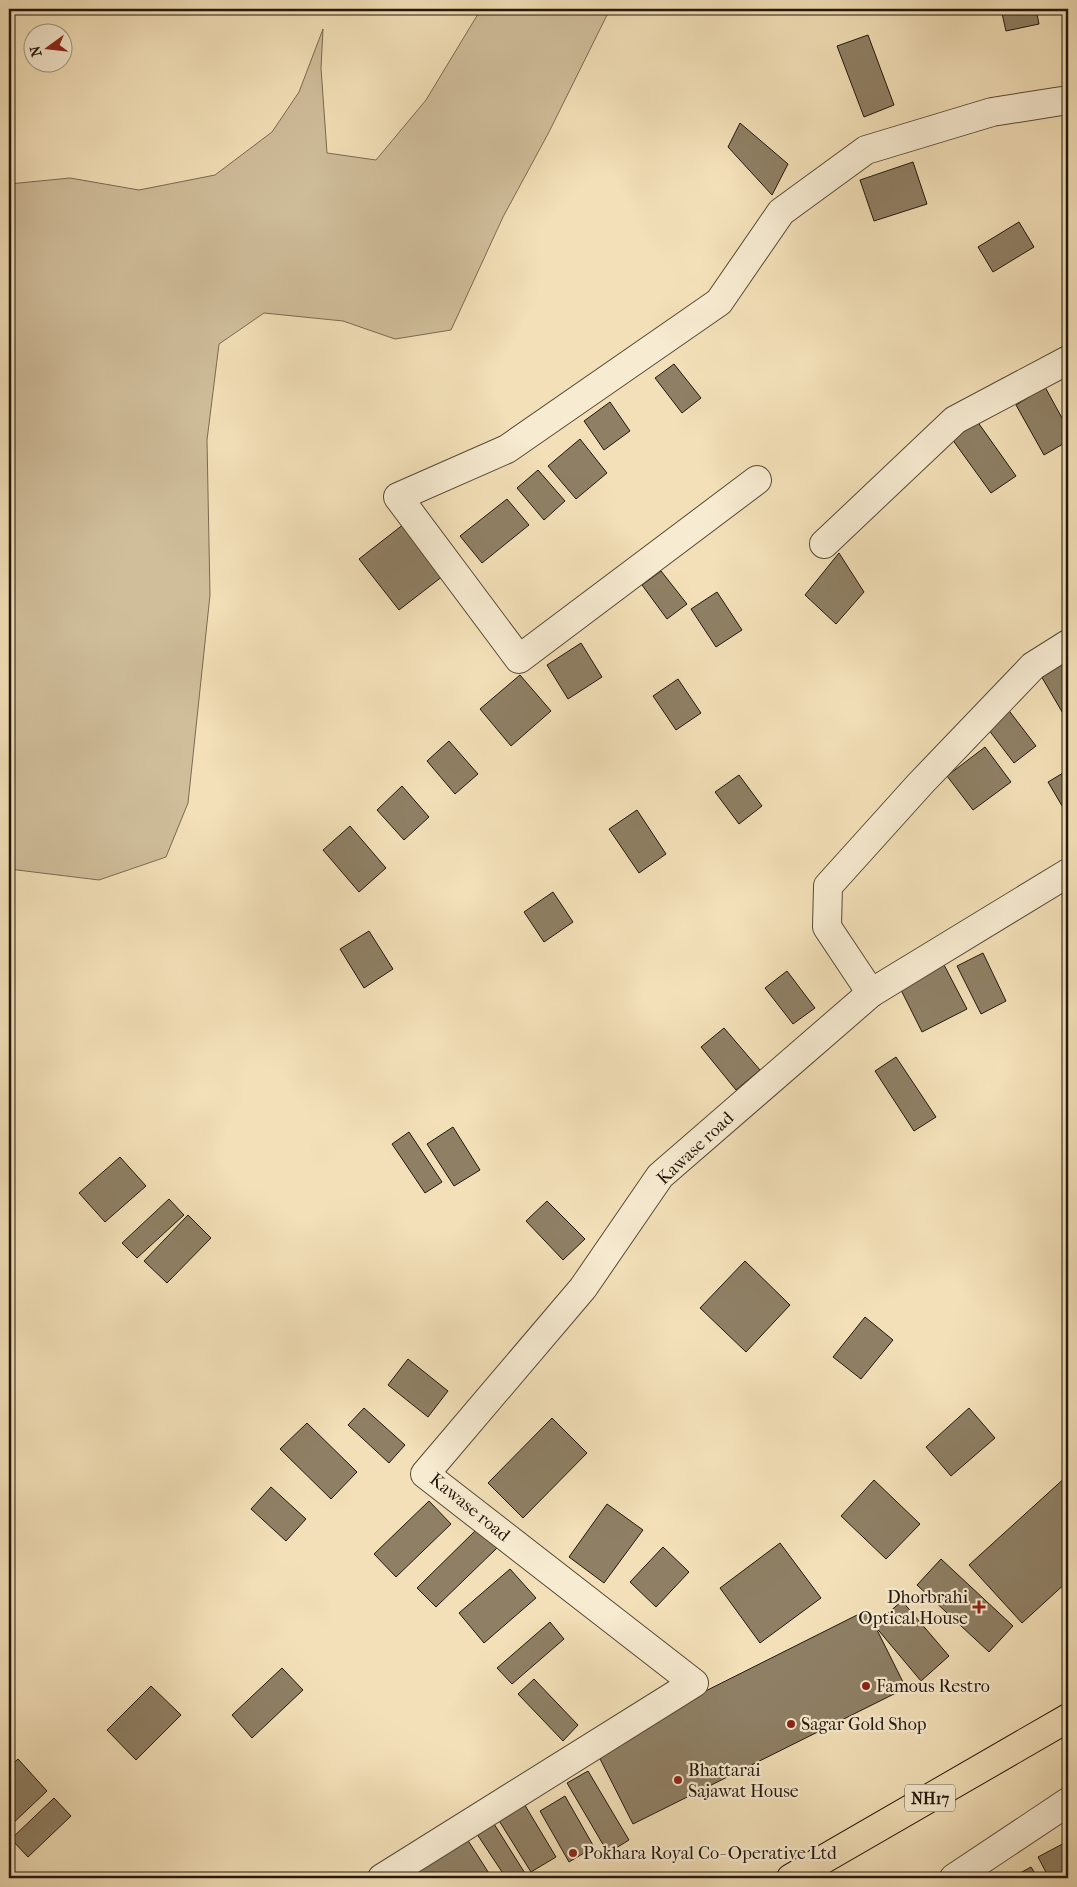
<svg xmlns="http://www.w3.org/2000/svg" width="1077" height="1887" font-family="'IM FELL French Canon',serif">
	<rect width="100%" height="100%" fill="#f3e0b8"/>
	<filter id="stains"><feTurbulence type="fractalNoise" baseFrequency=".004" numOctaves="4"/><feColorMatrix values="0 0 0 0 .2 0 0 0 0 .09 0 0 0 0 .02 0 0 0 .5 -.17"/></filter>
	<radialGradient id="worn" r=".72"><stop offset=".6" stop-color="#630" stop-opacity="0"/><stop offset="1" stop-color="#630" stop-opacity=".3"/></radialGradient>
	<polygon fill="#d0be9b" stroke="#7a6a53" points="481,9 610,9 549,132 503,217 451,330 395,339 343,321 264,313 219,344 207,440 210,595 188,803 166,857 99,880 9,869 9,184 70,178 139,190 215,175 272,132 299,92 323,29 321,68 327,153 376,160 426,100"/>
	<g fill="#8f8065" stroke="#23170b">
		<polygon points="1001,9 1036,9 1039,24 1006,31"/>
		<polygon points="868,35 894,105 864,117 837,46"/>
		<polygon points="740,123 788,164 772,195 728,147"/>
		<polygon points="913,162 927,204 874,221 860,180"/>
		<polygon points="1019,222 1034,247 993,272 978,247"/>
		<polygon points="674,364 701,398 682,413 655,378"/>
		<polygon points="1045,387 1068,429 1068,441 1044,455 1016,405"/>
		<polygon points="610,402 630,431 604,450 584,421"/>
		<polygon points="977,421 1016,476 991,493 952,439"/>
		<polygon points="580,439 607,473 576,499 548,466"/>
		<polygon points="538,470 565,501 544,520 517,488"/>
		<polygon points="507,499 529,525 482,563 460,536"/>
		<polygon points="404,524 443,576 399,610 359,559"/>
		<polygon points="839,553 864,592 836,624 805,595"/>
		<polygon points="661,571 687,604 667,619 642,585"/>
		<polygon points="717,592 742,630 716,647 691,609"/>
		<polygon points="581,643 602,677 568,699 547,665"/>
		<polygon points="1068,651 1068,722 1037,669"/>
		<polygon points="520,675 551,711 511,746 480,709"/>
		<polygon points="678,679 701,713 676,730 653,696"/>
		<polygon points="1007,708 1036,746 1014,763 985,725"/>
		<polygon points="449,741 478,774 455,794 427,761"/>
		<polygon points="985,747 1011,782 973,810 947,776"/>
		<polygon points="1068,770 1068,816 1048,782"/>
		<polygon points="739,775 762,806 739,824 715,792"/>
		<polygon points="402,786 429,817 404,840 377,810"/>
		<polygon points="637,810 666,854 639,873 609,829"/>
		<polygon points="350,826 386,868 359,892 323,850"/>
		<polygon points="553,892 573,922 544,942 524,912"/>
		<polygon points="369,931 393,969 364,988 340,949"/>
		<polygon points="983,953 1006,1001 981,1014 957,966"/>
		<polygon points="942,961 967,1009 922,1032 898,984"/>
		<polygon points="787,971 815,1008 793,1024 765,988"/>
		<polygon points="724,1028 760,1070 736,1090 701,1047"/>
		<polygon points="896,1057 936,1117 914,1131 875,1071"/>
		<polygon points="453,1127 480,1170 454,1186 427,1144"/>
		<polygon points="409,1132 442,1182 425,1193 392,1144"/>
		<polygon points="120,1157 146,1186 105,1222 79,1193"/>
		<polygon points="169,1199 184,1215 137,1258 122,1243"/>
		<polygon points="547,1201 585,1239 563,1260 526,1221"/>
		<polygon points="188,1215 211,1238 167,1283 144,1261"/>
		<polygon points="745,1261 790,1305 746,1352 700,1308"/>
		<polygon points="865,1317 893,1340 861,1379 833,1357"/>
		<polygon points="408,1359 448,1391 428,1417 388,1385"/>
		<polygon points="364,1408 405,1445 389,1463 348,1425"/>
		<polygon points="969,1408 995,1438 951,1476 926,1447"/>
		<polygon points="552,1418 587,1453 523,1518 488,1483"/>
		<polygon points="307,1423 357,1472 331,1499 280,1449"/>
		<polygon points="1068,1475 1068,1581 1022,1623 969,1565"/>
		<polygon points="874,1480 920,1524 886,1559 841,1516"/>
		<polygon points="271,1487 306,1519 286,1541 251,1509"/>
		<polygon points="429,1501 451,1524 396,1577 374,1554"/>
		<polygon points="607,1504 643,1530 604,1583 569,1557"/>
		<polygon points="478,1528 497,1548 436,1607 417,1588"/>
		<polygon points="780,1543 821,1598 760,1643 720,1588"/>
		<polygon points="663,1547 689,1572 656,1607 630,1582"/>
		<polygon points="941,1559 1013,1626 989,1652 917,1585"/>
		<polygon points="510,1569 536,1598 484,1643 459,1613"/>
		<polygon points="902,1601 949,1656 921,1681 874,1625"/>
		<polygon points="867,1610 906,1688 633,1824 594,1747"/>
		<polygon points="550,1622 564,1639 512,1684 497,1668"/>
		<polygon points="282,1668 303,1690 252,1738 232,1715"/>
		<polygon points="534,1679 578,1725 563,1741 518,1694"/>
		<polygon points="151,1686 181,1715 136,1760 107,1730"/>
		<polygon points="18,1759 47,1791 9,1827 9,1767"/>
		<polygon points="588,1771 629,1840 608,1853 567,1783"/>
		<polygon points="514,1787 556,1857 531,1872 488,1803"/>
		<polygon points="565,1796 594,1847 569,1862 540,1811"/>
		<polygon points="54,1798 71,1816 28,1857 11,1839"/>
		<polygon points="484,1808 528,1878 506,1878 467,1819"/>
		<polygon points="460,1828 492,1878 412,1878 402,1863"/>
		<polygon points="1068,1841 1068,1878 1049,1878 1038,1857"/>
		<polygon points="1031,1867 1038,1878 1011,1878"/>
	</g>
	<g fill="none" stroke-linecap="round" stroke-linejoin="round">
		<g stroke="#574936" stroke-width="30">
			<g id="minor">
				<polyline points="757,480 519,659 398,497 507,449 719,302 781,212 866,150 992,112 1068,100"/>
				<polyline points="824,544 955,420 1068,360"/>
				<polyline points="871,993 827,927 828,886 920,784 1033,666 1068,644"/>
				<polyline points="382,1878 694,1683 425,1474 583,1288 660,1176 871,993 1068,873"/>
				<polyline points="954,1878 1068,1802"/>
			</g>
		</g>
		<g stroke="#23170b" stroke-width="30">
			<polyline id="trunk" points="791,1878 1068,1718"/>
		</g>
		<use href="#minor" stroke="#f7ebd1" stroke-width="28"/>
		<use href="#trunk" stroke="#f3e0b8" stroke-width="28"/>
	</g>
	<g fill="#8f2418" stroke="#f7ebd1" stroke-width="2">
		<path d="M976.5 1599.5h5v5h5v5h-5v5h-5v-5h-5v-5h5z"/>
		<circle cx="866" cy="1686" r="5"/>
		<circle cx="791" cy="1724" r="5"/>
		<circle cx="678" cy="1780" r="5"/>
		<circle cx="573" cy="1853" r="5"/>
	</g>
	<g text-anchor="middle" stroke-width="4.5" stroke-linejoin="round" paint-order="stroke">
		<rect fill="#f7ebd1" stroke="#635746" stroke-width="1" x="905" y="1784.5" width="50" height="27" rx="4"/>
		<g font-size="16" font-weight="bold" fill="#23170b">
			<text x="930" y="1804">NH17</text>
		</g>
		<g font-size="18" fill="#23170b" stroke="#f7ebd1">
			<text transform="translate(695 1148) rotate(-43)" y="6">Kawase road</text>
			<text transform="translate(470 1507) rotate(39)" y="6">Kawase road</text>
		</g>
		<g font-size="18" fill="#23170b" stroke="#f7ebd1" text-anchor="start">
			<text x="968" y="1603" text-anchor="end">Dhorbrahi<tspan x="968" dy="21">Optical House</tspan></text>
			<text x="876" y="1692">Famous Restro</text>
			<text x="801" y="1730">Sagar Gold Shop</text>
			<text x="688" y="1776">Bhattarai<tspan x="688" dy="21">Sajawat House</tspan></text>
			<text x="583" y="1859">Pokhara Royal Co- Operative Ltd</text>
		</g>
	</g>
	<rect width="1077" height="1887" fill="none" stroke="#f3e0b8" stroke-width="30"/>
	<rect x="10" y="10" width="1057" height="1867" fill="none" stroke="#23170b" stroke-width="2.5"/>
	<rect x="15" y="15" width="1047" height="1857" fill="none" stroke="#23170b"/>
	<g transform="translate(48 48) rotate(255)"><circle r="24" fill="#f7ebd1" stroke="#a29682"/>
	<path d="M0-4L9 19L0 12L-9 19Z" fill="#8f2418"/>
	<text y="-8" font-size="14" font-weight="bold" text-anchor="middle" fill="#23170b">N</text>
	</g>
	<rect width="100%" height="100%" filter="url(#stains)"/>
	<rect width="100%" height="100%" fill="url(#worn)"/>
</svg>
